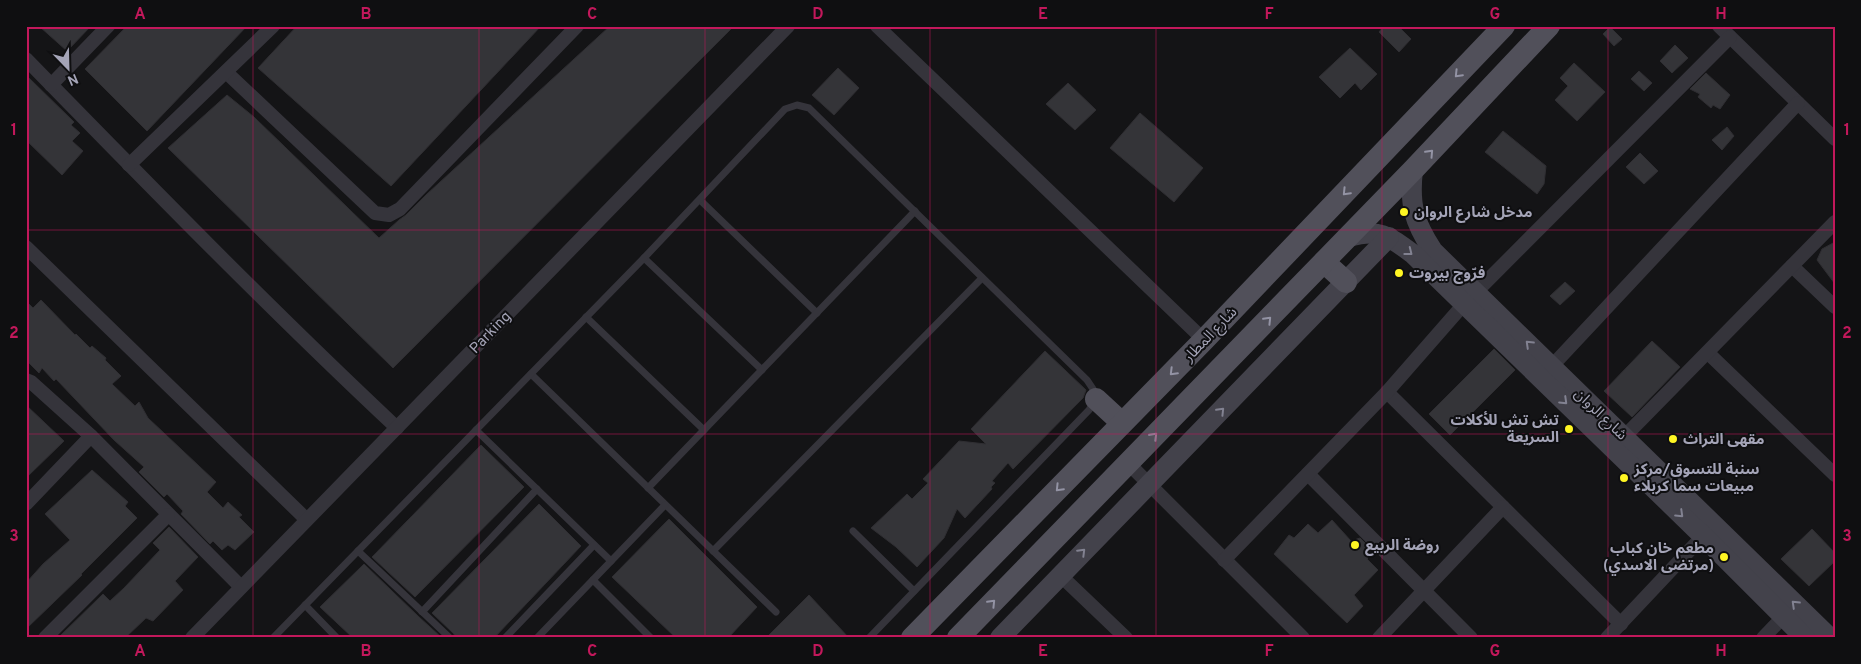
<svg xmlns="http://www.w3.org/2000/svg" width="1861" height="664" font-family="Overpass,'Noto Sans Arabic',sans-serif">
	<rect width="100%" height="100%" fill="#141416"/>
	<g fill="#343438" stroke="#2f2e32">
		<polygon points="39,26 91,26 67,51"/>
		<polygon points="127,26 247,26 147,131 85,69"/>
		<polygon points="297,26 541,26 391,186 258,68"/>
		<polygon points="610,26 734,26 393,368 168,148 227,95 254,117 379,238 399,220 406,215 427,194"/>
		<polygon points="1384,26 1398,26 1411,39 1399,52 1379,32"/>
		<polygon points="1610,27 1622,39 1614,46 1603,34"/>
		<polygon points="1675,45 1688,58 1672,73 1660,61"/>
		<polygon points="1350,48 1377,74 1361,90 1355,83 1340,98 1319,77"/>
		<polygon points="1574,63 1605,92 1577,121 1555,100 1568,86 1560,78"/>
		<polygon points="838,68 859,88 834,115 812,95"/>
		<polygon points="1639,71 1652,83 1644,91 1631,79"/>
		<polygon points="1706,73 1730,95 1720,109 1713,105 1711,108 1698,97 1700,94 1690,89"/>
		<polygon points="26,75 74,122 71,125 80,133 72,141 83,151 62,175 26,140"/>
		<polygon points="1068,83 1096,110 1075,130 1046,104"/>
		<polygon points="1140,113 1203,168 1174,202 1110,148"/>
		<polygon points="1727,127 1734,136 1722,150 1712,140"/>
		<polygon points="1503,131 1546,166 1544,184 1537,194 1485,152"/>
		<polygon points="1640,153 1658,171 1644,184 1626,167"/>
		<polygon points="1835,242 1835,284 1817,260 1822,249"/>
		<polygon points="1565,282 1575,291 1560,305 1550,296"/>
		<polygon points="41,300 75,335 76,334 90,348 92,346 106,358 105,360 121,376 112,384 135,406 139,402 148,418 216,482 207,492 223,508 228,502 242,515 239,517 254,532 235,550 228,545 222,550 213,541 210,544 181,514 183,511 167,494 164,497 139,472 144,467 114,440 56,379 54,381 42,368 39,373 26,360 26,301 33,308"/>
		<polygon points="1652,341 1680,367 1632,417 1604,391"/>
		<polygon points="1494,349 1515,370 1450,435 1429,414"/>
		<polygon points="1045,351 1086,390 1083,398 1013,469 1008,463 992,481 995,483 991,487 992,489 965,518 957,509 944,538 917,567 896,547 871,528 907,494 912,499 928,483 923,479 959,441 986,444 971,429"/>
		<polygon points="26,405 64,441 26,478"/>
		<polygon points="481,445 524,487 415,597 372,557"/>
		<polygon points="92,470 128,502 125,506 137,518 81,574 82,575 26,629 26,583 43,564 70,540 45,514"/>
		<polygon points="539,504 581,546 494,638 455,638 454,634 432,613"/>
		<polygon points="669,519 757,607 728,638 676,638 612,577"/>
		<polygon points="1332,520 1351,541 1360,538 1374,552 1367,559 1378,570 1354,595 1363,606 1347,623 1274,554 1289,535 1294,538 1308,524 1318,533"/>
		<polygon points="169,527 198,557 175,581 183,590 153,621 146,618 125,638 58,638 103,594 110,601 124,588 160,550 153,543"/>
		<polygon points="1812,529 1835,553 1835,561 1809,586 1781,559"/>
		<polygon points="364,564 418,616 442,638 353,638 320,607"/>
		<polygon points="809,595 849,638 766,638"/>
	</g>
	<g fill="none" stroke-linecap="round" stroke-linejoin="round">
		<g stroke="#35343b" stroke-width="7">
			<polyline points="700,200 817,313"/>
			<polyline points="644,258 762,370"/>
			<polyline points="586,317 704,430"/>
			<polyline points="531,374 776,612"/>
			<polyline points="476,430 611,561"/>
			<polyline points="648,488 915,211"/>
			<polyline points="853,531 914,591"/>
			<polyline points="358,551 450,638"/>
			<polyline points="713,551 982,278"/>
			<polyline points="593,580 651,638"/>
			<polyline points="305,605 337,638"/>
			<polyline points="422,612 537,489"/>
			<polyline points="273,638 644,258 785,109 797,105 809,108 1087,380 1093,389 1096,399 1089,410 869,638"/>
			<polyline points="505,638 594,545"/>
			<polyline points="537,638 665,505"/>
		</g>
		<g stroke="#35343b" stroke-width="14">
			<polyline points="877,26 1204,340"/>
			<polyline points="1719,26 1835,139"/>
			<path d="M 26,59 C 148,184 270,309 397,428"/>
			<polyline points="226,72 375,213 389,215 400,209 577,26"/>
			<polyline points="51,85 108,26"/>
			<polyline points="129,165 273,26"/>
			<polyline points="26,247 306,519"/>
			<polyline points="1792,266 1835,307"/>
			<polyline points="1708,353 1835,475"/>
			<polyline points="1552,366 1798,103"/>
			<polyline points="26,380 31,382 91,436 241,587"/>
			<polyline points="1387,392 1621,624"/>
			<polyline points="1624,437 1835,222"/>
			<polyline points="1128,463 1303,638"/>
			<polyline points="1308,474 1471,638"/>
			<polyline points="26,504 91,436"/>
			<polyline points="1224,560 1387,392 1464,304 1730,37"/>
			<polyline points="1060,575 1126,638"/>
			<polyline points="45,638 168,515"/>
			<polyline points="192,638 788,26"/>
			<polyline points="1379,638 1503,507"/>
			<polyline points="1607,638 1703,536"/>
			<polyline points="1763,638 1783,617"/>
		</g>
		<g stroke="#43424b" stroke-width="20">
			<path d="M 1413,170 C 1409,205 1414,222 1433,251 L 1830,638"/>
			<path d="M 1349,237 C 1379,228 1389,236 1413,254 L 1703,536 L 1805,638"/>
			<polyline points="1000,638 1389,237"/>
		</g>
		<g stroke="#51505a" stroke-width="22">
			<polyline points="1324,262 1346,282"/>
			<polyline points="1096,399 1122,423"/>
			<polyline points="912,638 1204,340 1504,26"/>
			<polyline points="958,638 1413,170 1549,26"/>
		</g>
	</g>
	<defs><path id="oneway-chevron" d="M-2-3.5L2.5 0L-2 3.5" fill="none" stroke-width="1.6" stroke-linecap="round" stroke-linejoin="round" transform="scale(1.25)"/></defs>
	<g stroke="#9393a4">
		<use href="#oneway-chevron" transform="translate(1458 74) rotate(134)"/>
		<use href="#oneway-chevron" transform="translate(1430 153) rotate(-47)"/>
		<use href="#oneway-chevron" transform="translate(1346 192) rotate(134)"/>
		<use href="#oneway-chevron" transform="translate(1268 320) rotate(-46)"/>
		<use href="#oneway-chevron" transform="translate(1173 372) rotate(135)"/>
		<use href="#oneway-chevron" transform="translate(1154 436) rotate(-46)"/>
		<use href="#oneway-chevron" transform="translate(1059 488) rotate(134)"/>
		<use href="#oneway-chevron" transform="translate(992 603) rotate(-46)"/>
	</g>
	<g stroke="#828291">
		<use href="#oneway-chevron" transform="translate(1409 252) rotate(38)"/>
		<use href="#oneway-chevron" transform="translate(1529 344) rotate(-136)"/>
		<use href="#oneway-chevron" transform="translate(1564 401) rotate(44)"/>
		<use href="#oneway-chevron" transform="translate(1221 411) rotate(-46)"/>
		<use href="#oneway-chevron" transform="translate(1680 514) rotate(44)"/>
		<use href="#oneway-chevron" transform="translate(1082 552) rotate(-45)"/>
		<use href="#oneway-chevron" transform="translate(1795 604) rotate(-136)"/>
	</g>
	<path fill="none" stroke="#c2185b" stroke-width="1" stroke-opacity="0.55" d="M 253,26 L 253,638M 479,26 L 479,638M 705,26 L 705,638M 930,26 L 930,638M 1156,26 L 1156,638M 1382,26 L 1382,638M 1608,26 L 1608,638M 26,230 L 1835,230M 26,434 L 1835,434"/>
	<g fill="#fff623" stroke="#0f0f11" stroke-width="2">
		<circle cx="1404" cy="212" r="5"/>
		<circle cx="1399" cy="273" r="5"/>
		<circle cx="1569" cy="429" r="5"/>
		<circle cx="1673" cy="439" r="5"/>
		<circle cx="1624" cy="478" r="5"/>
		<circle cx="1355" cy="545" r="5"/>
		<circle cx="1724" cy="557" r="5"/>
	</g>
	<g text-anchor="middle" stroke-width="4" stroke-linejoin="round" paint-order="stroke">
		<g font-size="15" font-weight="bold" fill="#a4a4b7" stroke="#0f0f11" text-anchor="start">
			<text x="1414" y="217">مدخل شارع الروان</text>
			<text x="1409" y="278">فرّوج بيروت</text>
			<text x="1559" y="425" text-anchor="end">تش تش للأكلات<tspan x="1559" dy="17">السريعة</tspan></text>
			<text x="1683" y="444">مقهى التراث</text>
			<text x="1634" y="474">سنبة للتسوق/مركز<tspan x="1634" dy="17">مبيعات سما كربلاء</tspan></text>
			<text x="1365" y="550">روضة الربيع</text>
			<text x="1714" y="553" text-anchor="end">مطعم خان كباب<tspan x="1714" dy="17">(مرتضى الاسدي)</tspan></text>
		</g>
		<g font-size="15" fill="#a4a4b7" stroke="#0f0f11">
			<text transform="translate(490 332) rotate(-46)" y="5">Parking</text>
			<text transform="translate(1210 334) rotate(-46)" y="5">شارع المطار</text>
			<text transform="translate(1601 414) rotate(44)" y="5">شارع الروان</text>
		</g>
	</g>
	<rect width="1861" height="664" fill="none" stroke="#0f0f11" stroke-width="55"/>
	<g transform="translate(68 68) rotate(157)" stroke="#0f0f11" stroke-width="4" paint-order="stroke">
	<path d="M0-4L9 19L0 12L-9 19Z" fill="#a4a4b7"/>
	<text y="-8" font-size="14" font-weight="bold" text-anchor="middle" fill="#a4a4b7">N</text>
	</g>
	<rect x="28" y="28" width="1806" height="608" fill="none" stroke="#c2185b" stroke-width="2"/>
	<g font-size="16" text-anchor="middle" font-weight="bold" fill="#c2185b">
		<text x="140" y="19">A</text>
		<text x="366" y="19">B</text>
		<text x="592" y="19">C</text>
		<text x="818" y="19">D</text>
		<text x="1043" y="19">E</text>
		<text x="1269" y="19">F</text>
		<text x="1495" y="19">G</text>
		<text x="1721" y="19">H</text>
		<text x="14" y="135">1</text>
		<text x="1847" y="135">1</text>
		<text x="14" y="338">2</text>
		<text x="1847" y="338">2</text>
		<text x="14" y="541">3</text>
		<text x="1847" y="541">3</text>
		<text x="140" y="656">A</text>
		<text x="366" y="656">B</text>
		<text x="592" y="656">C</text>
		<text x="818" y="656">D</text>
		<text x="1043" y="656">E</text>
		<text x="1269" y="656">F</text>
		<text x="1495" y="656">G</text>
		<text x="1721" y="656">H</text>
	</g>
</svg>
